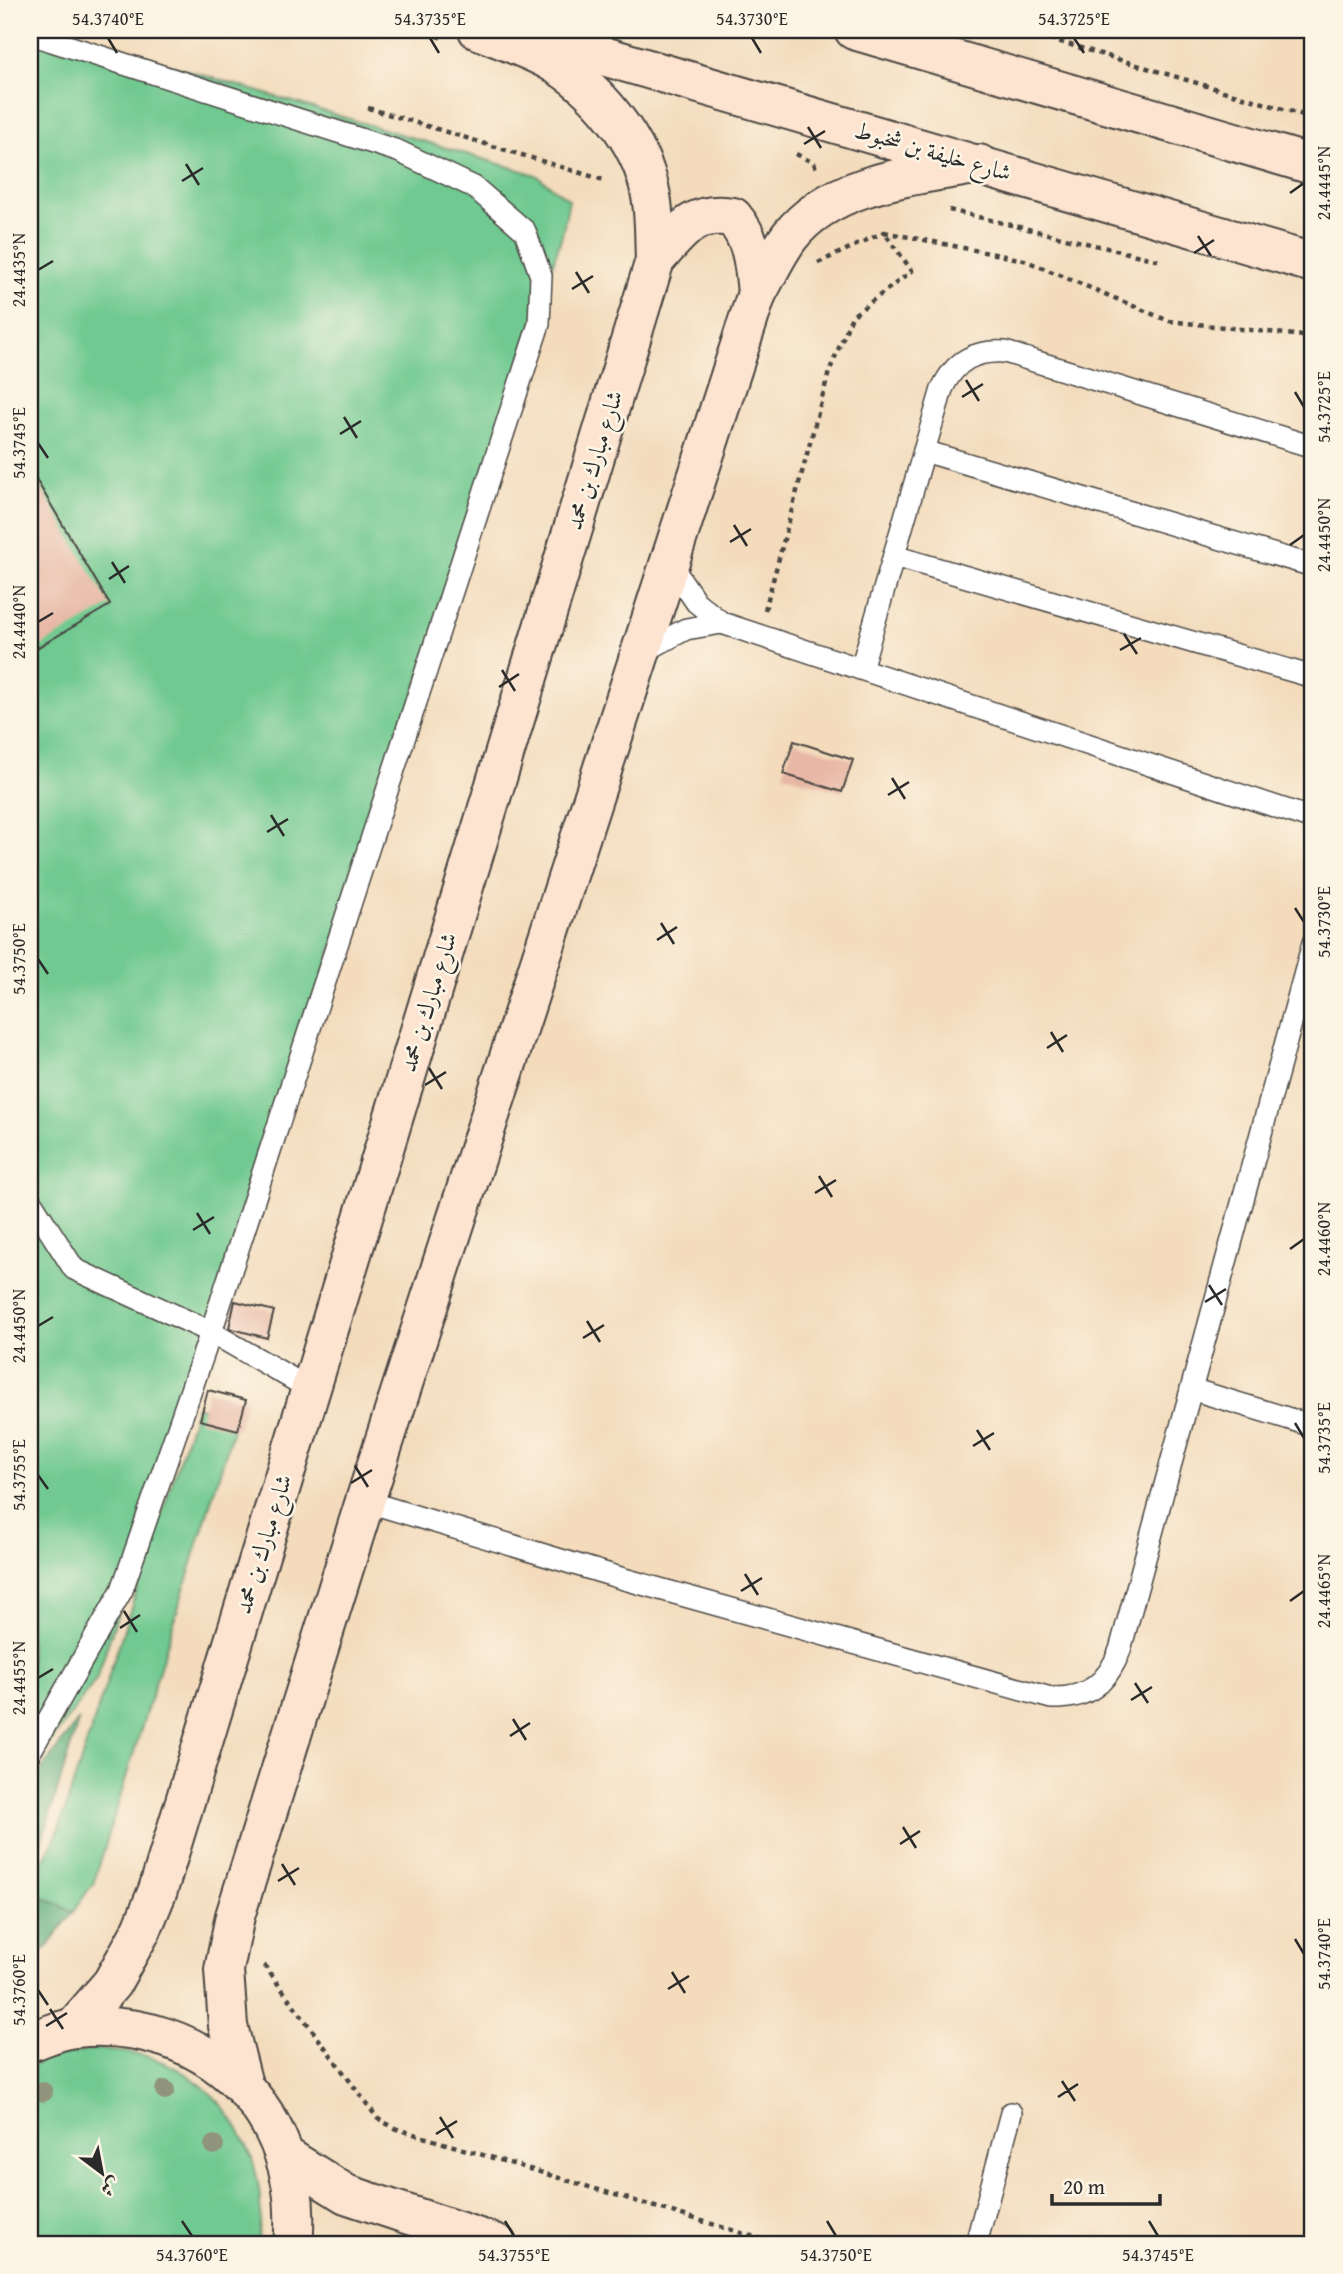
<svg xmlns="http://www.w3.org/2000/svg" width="1343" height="2274" font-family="'Gentium Book Plus',Amiri,serif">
	<rect width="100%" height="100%" fill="#fcf5e5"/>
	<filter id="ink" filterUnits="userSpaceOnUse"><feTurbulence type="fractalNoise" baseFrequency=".0143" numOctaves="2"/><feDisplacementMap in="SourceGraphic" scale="14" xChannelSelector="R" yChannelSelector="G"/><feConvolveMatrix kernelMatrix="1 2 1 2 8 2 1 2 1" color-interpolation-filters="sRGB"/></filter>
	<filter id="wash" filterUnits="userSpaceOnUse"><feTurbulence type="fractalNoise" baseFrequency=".00686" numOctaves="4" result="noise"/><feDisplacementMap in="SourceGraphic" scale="28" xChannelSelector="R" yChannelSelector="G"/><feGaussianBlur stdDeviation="1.57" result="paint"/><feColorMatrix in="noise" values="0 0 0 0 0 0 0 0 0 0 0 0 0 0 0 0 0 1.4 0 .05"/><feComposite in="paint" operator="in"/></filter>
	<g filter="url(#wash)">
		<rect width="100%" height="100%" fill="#f3dbbc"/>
		<g fill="#70c990" stroke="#4e7a5e" stroke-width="2">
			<polygon points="30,30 53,30 536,175 569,200 562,235 97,1678 30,1771"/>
			<polygon points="197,1406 235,1423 94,1882 73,1912 30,1891 30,1884 56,1837"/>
			<path d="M 95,2049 C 112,2052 132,2051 149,2057 C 228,2082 274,2164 257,2244 L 30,2244 L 30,2068 L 42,2060 Z"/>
		</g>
		<g fill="#5cad7a" stroke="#446c52" stroke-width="2">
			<polygon points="79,1719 30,1880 30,1785"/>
			<polygon points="30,1891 73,1912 48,1946 30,1964"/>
		</g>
		<g id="blocks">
			<g fill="#e8b7a5">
				<polygon points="30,469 110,605 30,652"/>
				<polygon points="794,741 853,760 842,792 783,774"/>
				<polygon points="235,1301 274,1311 267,1338 229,1328"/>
				<polygon points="208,1390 246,1400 238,1430 200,1420"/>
			</g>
		</g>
	</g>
	<g filter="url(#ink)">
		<use href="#blocks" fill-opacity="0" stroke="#494541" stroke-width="2"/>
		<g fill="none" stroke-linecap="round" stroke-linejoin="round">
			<g stroke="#494541" stroke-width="24">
				<g id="lane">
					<polyline points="30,34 398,151 474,187 525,231 541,276 539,324 211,1332 122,1590 30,1752"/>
					<polyline points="924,451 1313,566"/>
					<polyline points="894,556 1313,677"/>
					<polyline points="669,562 696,602 722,623 1313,819"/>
					<polyline points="643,652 686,629 722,623"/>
					<path d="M 861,669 L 942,389 C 955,361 974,350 1005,352 L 1313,447"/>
					<polyline points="30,1200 74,1269 211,1332 310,1389"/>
					<polyline points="1191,1389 1313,1426"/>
					<path d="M 365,1501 L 624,1579 L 1051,1698 C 1087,1699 1107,1684 1120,1650 L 1313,943"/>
					<polyline points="976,2244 1011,2113"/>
				</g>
			</g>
			<g stroke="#494541" stroke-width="42">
				<g id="secondary">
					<polyline points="854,30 1313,165"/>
					<polyline points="528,34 1313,263"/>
					<path d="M 655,260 C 681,232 692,210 733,217 C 753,241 754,263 757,293"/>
					<path d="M 73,2028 L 112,1983 L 142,1929 L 158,1890 L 655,260 C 654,239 655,217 651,196 C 642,141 595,85 547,59 C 526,48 501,39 478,30"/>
					<path d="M 30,2042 C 44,2037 60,2029 75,2028 C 206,2015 307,2113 293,2244"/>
					<path d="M 243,2085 L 228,2026 L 224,1970 L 235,1916 L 365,1501 L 757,293 C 768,274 777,253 790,236 C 833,181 916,176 979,164"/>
					<polyline points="287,2157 346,2194 497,2244"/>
				</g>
			</g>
			<g stroke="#494541" stroke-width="4.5" stroke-dasharray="5 5" stroke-linecap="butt">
				<polyline points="417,30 443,38"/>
				<polyline points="1021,30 1313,118"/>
				<polyline points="368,108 607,181"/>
				<polyline points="796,154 814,163 816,169"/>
				<polyline points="949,210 1161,261"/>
				<polyline points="818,263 884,232"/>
				<polyline points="765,610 829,372 852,316 912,271 884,232 1024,260 1169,321 1313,337"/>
				<polyline points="264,1965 378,2119 397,2129 778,2244"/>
			</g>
			<use href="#lane" stroke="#fff" stroke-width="21"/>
			<use href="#secondary" stroke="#fde4d1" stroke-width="38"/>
		</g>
		<g fill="#91947d">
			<circle cx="165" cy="2090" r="10"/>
			<circle cx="43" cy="2092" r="10"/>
			<circle cx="214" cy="2145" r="10"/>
		</g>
	</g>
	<path fill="none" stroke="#2b2b2b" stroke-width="2.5" d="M 108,38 L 117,53M 430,38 L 439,53M 752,38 L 761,53M 1074,38 L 1084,53M 808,127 L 821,148M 804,144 L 825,131M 186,164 L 199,185M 182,181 L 203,168M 1290,193 L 1304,183M 1198,236 L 1211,256M 1194,253 L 1214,240M 38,270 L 53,261M 576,272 L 589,293M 572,289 L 593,276M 966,380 L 979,401M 1295,392 L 1304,407M 962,397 L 983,384M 344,417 L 357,438M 340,434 L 361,421M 38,443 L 48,458M 734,525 L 747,546M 730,542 L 751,529M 1290,545 L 1304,535M 112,562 L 125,583M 109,579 L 129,566M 38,622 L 53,613M 1124,634 L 1137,654M 1120,650 L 1141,638M 502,670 L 515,691M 499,687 L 519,674M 892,778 L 905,799M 888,795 L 909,782M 271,815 L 284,836M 267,832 L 288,819M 1295,908 L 1304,922M 661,923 L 674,944M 657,940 L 677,927M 38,959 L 48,974M 1051,1032 L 1063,1052M 1047,1048 L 1067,1035M 429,1068 L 442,1089M 425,1085 L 446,1072M 819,1176 L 832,1197M 815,1193 L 836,1180M 197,1213 L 210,1234M 193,1230 L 214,1217M 1290,1249 L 1304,1239M 1209,1285 L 1222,1305M 1205,1302 L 1226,1289M 587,1321 L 600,1342M 38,1326 L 53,1317M 583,1338 L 604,1325M 1295,1423 L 1304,1438M 977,1430 L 990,1450M 973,1446 L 994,1433M 355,1466 L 368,1487M 38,1475 L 48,1489M 351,1483 L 372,1470M 745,1574 L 758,1595M 741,1591 L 762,1578M 1290,1601 L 1304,1591M 124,1611 L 137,1632M 120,1628 L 140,1615M 38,1678 L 53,1669M 1135,1683 L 1148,1703M 1131,1700 L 1152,1687M 513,1719 L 526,1740M 510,1736 L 530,1723M 903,1827 L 916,1848M 900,1844 L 920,1831M 282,1864 L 295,1885M 278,1881 L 299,1868M 1295,1939 L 1304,1954M 672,1972 L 685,1993M 668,1989 L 689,1976M 38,1990 L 48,2005M 50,2009 L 63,2029M 46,2026 L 67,2013M 1062,2081 L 1075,2101M 1058,2097 L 1078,2084M 440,2117 L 453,2138M 436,2134 L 457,2121M 182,2221 L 192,2236M 505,2221 L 514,2236M 827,2221 L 836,2236M 1149,2221 L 1158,2236"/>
	<g text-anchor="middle" stroke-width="5" stroke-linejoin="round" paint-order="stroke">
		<g font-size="23" fill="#2b2b2b" stroke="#fcf5e5">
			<text transform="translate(933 151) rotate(16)" y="8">شارع خليفة بن شخبوط</text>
			<text transform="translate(594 460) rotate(-73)" y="8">شارع مبارك بن محمد</text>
			<text transform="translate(428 1002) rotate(-73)" y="8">شارع مبارك بن محمد</text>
			<text transform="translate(263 1544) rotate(-73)" y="8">شارع مبارك بن محمد</text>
		</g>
	</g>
	<rect width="1343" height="2274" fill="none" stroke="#fcf5e5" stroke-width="77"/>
	<g transform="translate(102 2173) rotate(148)" stroke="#fcf5e5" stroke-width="5" paint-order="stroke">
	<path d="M0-5L12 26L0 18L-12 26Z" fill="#2b2b2b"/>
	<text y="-10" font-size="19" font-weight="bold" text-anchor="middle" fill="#2b2b2b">ش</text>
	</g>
	<path d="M1052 2194v10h108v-10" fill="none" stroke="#2b2b2b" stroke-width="3.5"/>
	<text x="1063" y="2194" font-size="21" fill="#2b2b2b" stroke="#fcf5e5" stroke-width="5" paint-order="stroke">20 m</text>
	<rect x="38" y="38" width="1266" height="2198" fill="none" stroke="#2b2b2b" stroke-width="2.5"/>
	<g font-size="18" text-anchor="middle" fill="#2b2b2b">
		<text x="108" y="25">54.3740°E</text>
		<text x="430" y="25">54.3735°E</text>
		<text x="752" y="25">54.3730°E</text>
		<text x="1074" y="25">54.3725°E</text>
		<text transform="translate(1324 183) rotate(-90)" y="6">24.4445°N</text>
		<text transform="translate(19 270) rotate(-90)" y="6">24.4435°N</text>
		<text transform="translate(1324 407) rotate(-90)" y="6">54.3725°E</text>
		<text transform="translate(19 443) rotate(-90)" y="6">54.3745°E</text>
		<text transform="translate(1324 535) rotate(-90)" y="6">24.4450°N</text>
		<text transform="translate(19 622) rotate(-90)" y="6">24.4440°N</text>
		<text transform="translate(1324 922) rotate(-90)" y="6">54.3730°E</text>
		<text transform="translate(19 959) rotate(-90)" y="6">54.3750°E</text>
		<text transform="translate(1324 1239) rotate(-90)" y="6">24.4460°N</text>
		<text transform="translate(19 1326) rotate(-90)" y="6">24.4450°N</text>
		<text transform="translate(1324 1438) rotate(-90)" y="6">54.3735°E</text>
		<text transform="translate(19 1475) rotate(-90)" y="6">54.3755°E</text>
		<text transform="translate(1324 1591) rotate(-90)" y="6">24.4465°N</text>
		<text transform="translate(19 1678) rotate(-90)" y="6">24.4455°N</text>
		<text transform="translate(1324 1954) rotate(-90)" y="6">54.3740°E</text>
		<text transform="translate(19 1990) rotate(-90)" y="6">54.3760°E</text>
		<text x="192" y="2261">54.3760°E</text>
		<text x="514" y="2261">54.3755°E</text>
		<text x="836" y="2261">54.3750°E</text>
		<text x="1158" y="2261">54.3745°E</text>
	</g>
</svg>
